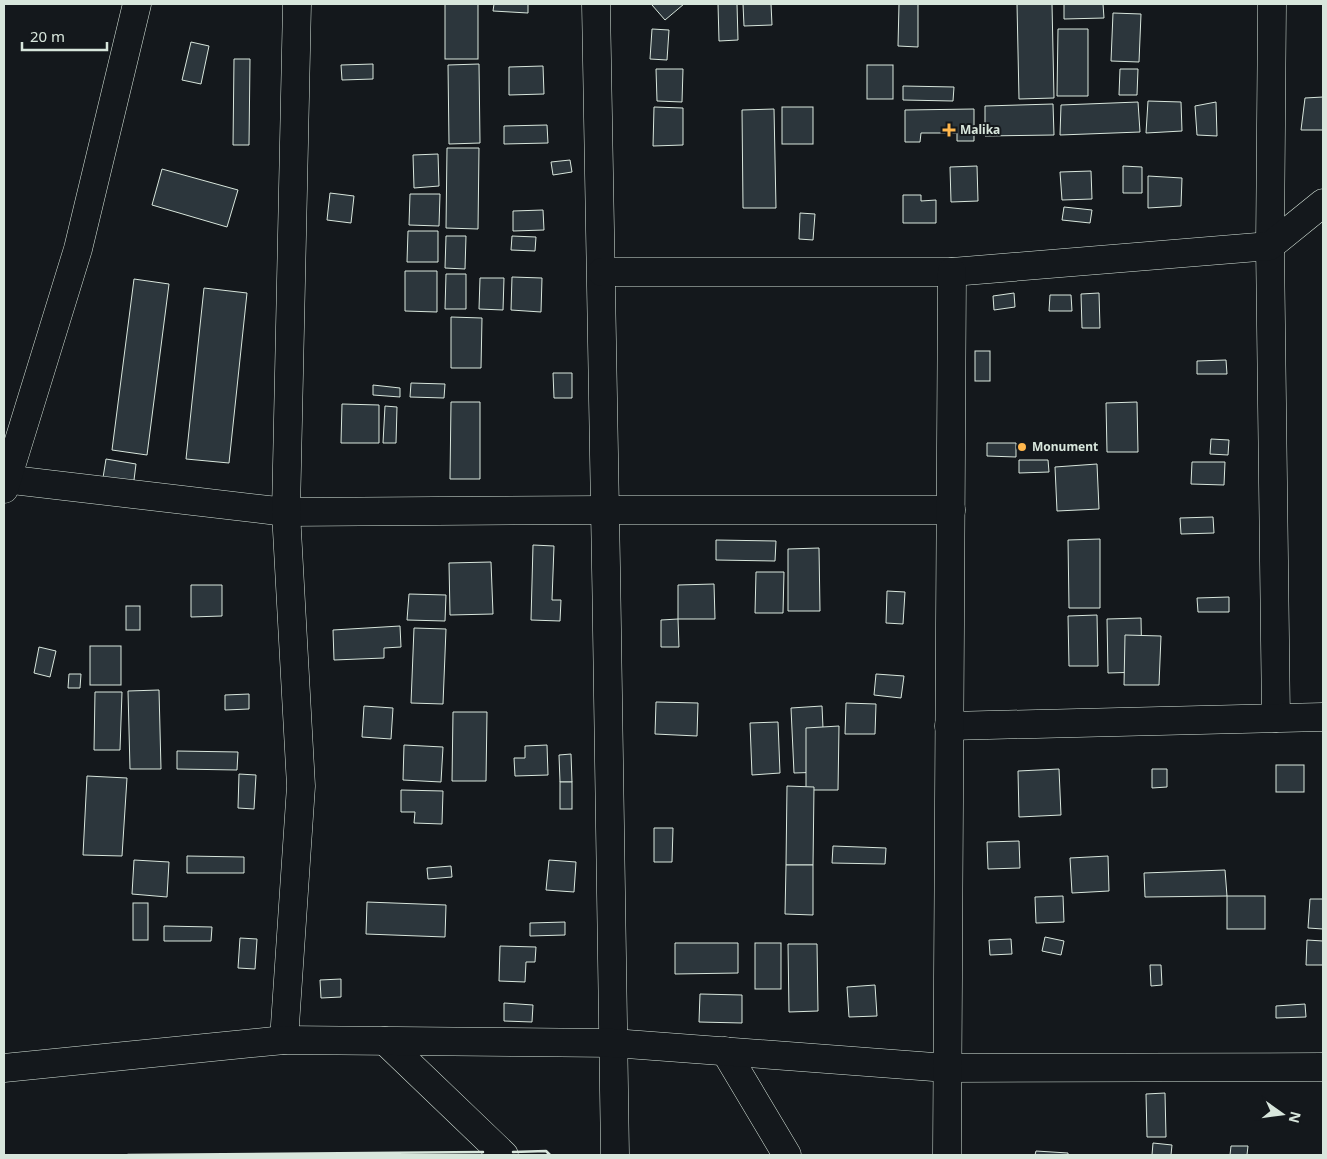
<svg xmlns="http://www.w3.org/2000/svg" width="1327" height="1159" font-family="'Noto Sans',sans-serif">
	<rect width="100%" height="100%" fill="#14181c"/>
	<g fill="#2c363c" stroke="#d8e6dc">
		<rect x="445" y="4" width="33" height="55"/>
		<polygon points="494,4 528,4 528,13 493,11"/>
		<polygon points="654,4 684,4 665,20 652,5"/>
		<polygon points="718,4 737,4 738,40 719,41"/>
		<polygon points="743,4 771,4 772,25 744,26"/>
		<polygon points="899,4 918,4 918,47 898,46"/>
		<polygon points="1017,4 1052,4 1054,98 1019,99"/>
		<polygon points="1064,4 1103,4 1104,18 1064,19"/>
		<polygon points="1113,13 1141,14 1139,62 1111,61"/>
		<polygon points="652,29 669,30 667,60 650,59"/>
		<polygon points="1058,29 1088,29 1088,96 1057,96"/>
		<polygon points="191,42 209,46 201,84 182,80"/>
		<polygon points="234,59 250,59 249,145 233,145"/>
		<polygon points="373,64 373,79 342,80 341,65"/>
		<polygon points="479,64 480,143 449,144 448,65"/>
		<rect x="867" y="65" width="26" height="34"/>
		<polygon points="543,66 544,94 509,95 509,67"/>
		<polygon points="656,69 683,69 682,102 657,101"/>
		<polygon points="1120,69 1138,69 1137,95 1119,95"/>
		<polygon points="903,86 954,87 953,101 903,100"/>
		<polygon points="1323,97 1323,130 1301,130 1305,98"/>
		<polygon points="1148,101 1181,102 1182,131 1146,133"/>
		<polygon points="1138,102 1140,132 1060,135 1061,105"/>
		<polygon points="1216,102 1217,136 1197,135 1195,106"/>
		<polygon points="1053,104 1054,135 985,136 985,106"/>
		<polygon points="654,107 683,108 683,145 653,146"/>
		<rect x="782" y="107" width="31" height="37"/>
		<polygon points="774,109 776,208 743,208 742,110"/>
		<polygon points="974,109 974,141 957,141 957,133 921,133 920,142 905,142 905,110"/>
		<polygon points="547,125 548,143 504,144 504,126"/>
		<polygon points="447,148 479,148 478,229 446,228"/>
		<polygon points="438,154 439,186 414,188 413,155"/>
		<polygon points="570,160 572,172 553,175 551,162"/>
		<polygon points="977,166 978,201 951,202 950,167"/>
		<polygon points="1123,166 1142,167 1142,193 1123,193"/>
		<polygon points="162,169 238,190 227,227 152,205"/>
		<polygon points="1091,171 1092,199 1062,200 1060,172"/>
		<polygon points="1148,176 1182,178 1181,206 1148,208"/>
		<polygon points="330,193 354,196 351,223 327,220"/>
		<polygon points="410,194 440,194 439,226 409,225"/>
		<polygon points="903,195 921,195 921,201 936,200 936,223 903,223"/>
		<polygon points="1064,207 1092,210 1090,223 1062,220"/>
		<polygon points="543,210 544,230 513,231 513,211"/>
		<polygon points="800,213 815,214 813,240 799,239"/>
		<polygon points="408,231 438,231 438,262 407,262"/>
		<polygon points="446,236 466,236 465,269 445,268"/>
		<polygon points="512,236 536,237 535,251 511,250"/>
		<polygon points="405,271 437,271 437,312 405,311"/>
		<polygon points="446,274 466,274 466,309 445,309"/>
		<polygon points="512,277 542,278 541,312 511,310"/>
		<polygon points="480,278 504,278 503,310 479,309"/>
		<polygon points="134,279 169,284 147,455 112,450"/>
		<polygon points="204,288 247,293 229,463 186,459"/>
		<polygon points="1014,293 1015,307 994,310 993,296"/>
		<polygon points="1099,293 1100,328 1082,328 1081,294"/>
		<polygon points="1050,295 1071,295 1072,311 1049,311"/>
		<polygon points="451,317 482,318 481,368 451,368"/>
		<rect x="975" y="351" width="15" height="30"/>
		<polygon points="1226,360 1227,374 1197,374 1197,361"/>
		<polygon points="553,373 572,373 572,398 554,398"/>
		<polygon points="411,383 445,384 444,398 410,397"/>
		<polygon points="373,385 400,388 400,397 373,395"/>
		<polygon points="451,402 480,402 480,479 450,479"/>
		<polygon points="1137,402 1138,452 1107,452 1106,403"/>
		<polygon points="342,404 379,405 379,443 341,443"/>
		<polygon points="385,406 397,407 396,443 383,443"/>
		<polygon points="1211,439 1229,440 1228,455 1210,454"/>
		<polygon points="987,443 1016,443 1016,457 987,456"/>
		<polygon points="106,459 136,464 133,488 102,484"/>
		<polygon points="1019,460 1048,460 1049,472 1019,473"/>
		<polygon points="1192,462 1225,462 1224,485 1191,484"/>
		<polygon points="1097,464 1099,509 1057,511 1055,467"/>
		<polygon points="1213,517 1214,533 1181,534 1180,518"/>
		<polygon points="1100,539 1100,608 1069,608 1068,540"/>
		<polygon points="716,540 776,541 775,561 716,560"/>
		<polygon points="533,545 554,546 552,600 561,600 560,621 531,620"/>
		<polygon points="819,548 820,611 788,611 788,549"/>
		<polygon points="491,562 493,614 450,615 449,563"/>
		<polygon points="756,572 784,572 783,613 755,613"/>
		<polygon points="714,584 715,619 678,619 678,585"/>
		<polygon points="191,585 222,585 222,616 191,617"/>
		<polygon points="887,591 905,592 903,624 886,623"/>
		<polygon points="409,594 446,595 445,621 407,620"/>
		<polygon points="1229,597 1229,612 1198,612 1197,598"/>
		<rect x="126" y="606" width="14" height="24"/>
		<polygon points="1097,615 1098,666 1069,666 1068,616"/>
		<polygon points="1141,618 1142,672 1108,673 1107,619"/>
		<polygon points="678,619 679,647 661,647 661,620"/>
		<polygon points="400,626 401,647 384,648 384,658 334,660 333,630"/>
		<polygon points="414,628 446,629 443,704 411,703"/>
		<polygon points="1125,635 1161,636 1159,685 1124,685"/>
		<rect x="90" y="646" width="31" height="39"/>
		<polygon points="39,647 56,651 50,677 34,673"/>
		<polygon points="69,674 81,674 80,688 68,688"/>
		<polygon points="876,674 904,676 901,698 874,695"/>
		<polygon points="159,690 161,769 130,769 128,691"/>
		<polygon points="95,692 122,692 120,750 94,750"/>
		<polygon points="249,694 249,709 225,710 225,695"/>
		<polygon points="656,702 698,703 697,736 655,734"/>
		<polygon points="846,703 876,704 875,734 845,734"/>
		<polygon points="364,706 393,708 391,739 362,737"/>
		<polygon points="822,706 825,772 794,773 791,708"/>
		<polygon points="453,712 487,712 486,781 452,781"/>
		<polygon points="778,722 780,773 752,775 750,723"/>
		<polygon points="839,726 838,790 806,790 806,728"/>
		<polygon points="404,745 443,747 441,782 403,780"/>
		<polygon points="547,745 548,775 515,776 514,758 525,758 525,746"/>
		<polygon points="177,751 238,752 237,770 177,769"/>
		<polygon points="571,754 572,782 560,782 559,755"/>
		<rect x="1276" y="765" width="28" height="27"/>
		<polygon points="1059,769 1061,815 1019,817 1018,771"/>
		<polygon points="1152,769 1167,769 1167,787 1152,788"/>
		<polygon points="239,774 256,775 254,809 238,808"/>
		<polygon points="87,776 127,778 122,856 83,855"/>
		<rect x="560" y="782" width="12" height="27"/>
		<polygon points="787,786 814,787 813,865 786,865"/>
		<polygon points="401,790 443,791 442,824 414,823 415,812 401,812"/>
		<polygon points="654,828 673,828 672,862 654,862"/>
		<polygon points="1019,841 1020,868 988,869 987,842"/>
		<polygon points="833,846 886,848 885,864 832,863"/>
		<polygon points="187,856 244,857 244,873 187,873"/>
		<polygon points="1108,856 1109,891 1072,893 1070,858"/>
		<polygon points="134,860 169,862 167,897 132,894"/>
		<polygon points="549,860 576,862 574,892 546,890"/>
		<polygon points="786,865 813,865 813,915 785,914"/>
		<polygon points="451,866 452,877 428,879 427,868"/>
		<polygon points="1225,870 1227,896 1145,897 1144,873"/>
		<polygon points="1063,896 1064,922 1036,923 1035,897"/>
		<rect x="1227" y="896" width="38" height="33"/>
		<polygon points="1310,899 1323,899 1323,929 1308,928"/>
		<polygon points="367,902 446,905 445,937 366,934"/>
		<rect x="133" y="903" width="15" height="37"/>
		<polygon points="565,922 565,935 530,936 530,923"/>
		<polygon points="164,926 212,927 211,941 164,941"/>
		<polygon points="1045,937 1064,941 1061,955 1042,951"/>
		<polygon points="240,938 257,939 255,969 238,968"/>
		<polygon points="1011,939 1012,954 990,955 989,940"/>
		<polygon points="1307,940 1323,941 1323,965 1306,965"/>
		<polygon points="675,943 738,943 738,973 675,974"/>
		<rect x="755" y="943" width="26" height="46"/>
		<polygon points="788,944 817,944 818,1011 789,1012"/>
		<polygon points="500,946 536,947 535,962 526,962 525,982 499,981"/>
		<polygon points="1150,965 1161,965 1162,985 1151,986"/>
		<polygon points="341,979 341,997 321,998 320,980"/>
		<polygon points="875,985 877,1016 849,1017 847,987"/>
		<polygon points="700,994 742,995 742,1023 699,1022"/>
		<polygon points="504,1003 533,1005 532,1022 504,1021"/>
		<polygon points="1305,1004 1306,1017 1276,1018 1276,1006"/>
		<polygon points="1165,1093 1166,1137 1147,1137 1146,1094"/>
		<polygon points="1153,1143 1172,1145 1171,1155 1152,1155"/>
		<polygon points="1231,1146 1248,1146 1247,1155 1230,1155"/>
		<polygon points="1036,1151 1068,1153 1068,1155 1035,1155"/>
	</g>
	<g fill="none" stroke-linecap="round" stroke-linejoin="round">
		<g stroke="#d8e6dc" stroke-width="29">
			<g id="minor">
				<path d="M 596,4 C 605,388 608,771 615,1155"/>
				<polyline points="1272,4 1270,246 1276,718"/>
				<polyline points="602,272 952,272 1270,246 1323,203"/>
				<polyline points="4,479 286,512 604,510 951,510"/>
				<polyline points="4,489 78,249 137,4"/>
				<polyline points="949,726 1323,717"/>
				<polyline points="284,1040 301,786 286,512 297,4"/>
				<polyline points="385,1041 504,1155"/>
				<polyline points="725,1051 787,1155"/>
				<polyline points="4,1068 284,1040 613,1043 947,1068 1323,1067"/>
				<polyline points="947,1155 952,272"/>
			</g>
		</g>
		<use href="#minor" stroke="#14181c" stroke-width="28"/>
		<g stroke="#d8e6dc" stroke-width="2.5">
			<polyline points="513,1152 546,1151 550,1155"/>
			<polyline points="128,1155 483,1152"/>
		</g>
	</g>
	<g fill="#ffb74d" stroke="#14181c" stroke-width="2">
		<path d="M946.5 122.5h5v5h5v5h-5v5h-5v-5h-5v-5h5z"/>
		<circle cx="1022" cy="447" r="5"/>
	</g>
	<g text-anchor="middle" stroke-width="4" stroke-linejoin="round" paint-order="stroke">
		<g font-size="12" font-weight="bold" fill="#d8e6dc" stroke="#14181c" text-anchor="start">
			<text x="960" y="134">Malika</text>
			<text x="1032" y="451">Monument</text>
		</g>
	</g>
	<rect width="1327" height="1159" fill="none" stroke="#d8e6dc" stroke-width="10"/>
	<g transform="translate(1282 1114) rotate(104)" stroke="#14181c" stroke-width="4" paint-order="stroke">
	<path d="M0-4L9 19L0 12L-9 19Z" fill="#d8e6dc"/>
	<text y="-8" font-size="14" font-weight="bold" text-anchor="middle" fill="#d8e6dc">N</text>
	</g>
	<path d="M22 42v8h85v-8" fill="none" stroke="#d8e6dc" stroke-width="2.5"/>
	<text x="30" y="42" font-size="15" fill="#d8e6dc" stroke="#14181c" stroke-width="4" paint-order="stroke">20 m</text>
</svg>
